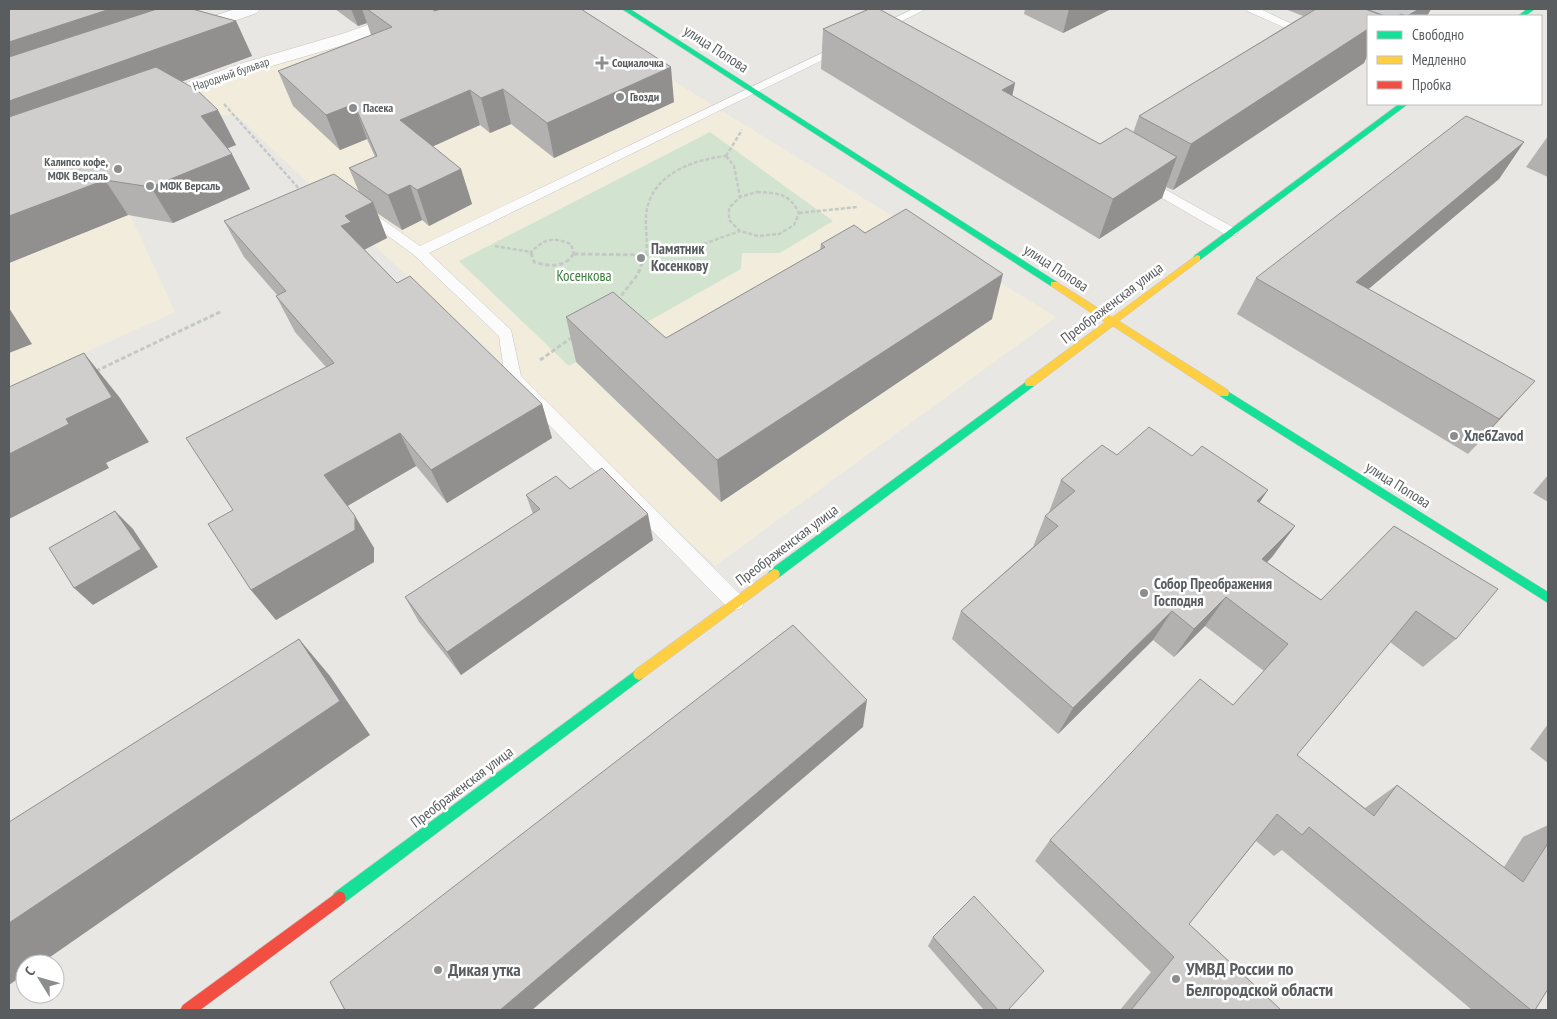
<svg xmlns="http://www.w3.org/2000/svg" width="1557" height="1019" font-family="'PT Sans Narrow',sans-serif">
	<rect width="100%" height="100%" fill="#e8e7e3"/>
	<polygon fill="#f2ecdc" points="410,9 557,9 1056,317 715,566 236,115 210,115 122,197 175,312 9,387 9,157"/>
	<polygon fill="#d2e4cf" points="710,132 833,221 780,253 742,253 741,269 569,366 459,261"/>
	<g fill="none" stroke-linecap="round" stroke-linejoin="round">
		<g stroke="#c4c4c4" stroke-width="1">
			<g id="lane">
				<polygon points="913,9 926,9 882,31 874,31 872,29"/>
				<polygon points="1246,9 1260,9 1316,35 1310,38 1306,37 1247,11"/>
				<polygon points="843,43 849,46 847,48 429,253 511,330 521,376 742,596 744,602 742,608 735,610 728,608 507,382 505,378 499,336 414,255 357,213 359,210 369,210 420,246"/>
				<polygon points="1143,177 1236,229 1238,232 1236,235 1226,235 1138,184 1136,181 1138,178"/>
			</g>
		</g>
		<g stroke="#c4c4c4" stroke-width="1">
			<g id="street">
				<polygon points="235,9 260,9 257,13 196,34 190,35 184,34 181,30 184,26"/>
				<polygon points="412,9 436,9 433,13 357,41 255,71 163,104 156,106 149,104 146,100 149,96 243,63 345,33"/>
			</g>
		</g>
		<g stroke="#c5c5c5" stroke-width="1">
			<g id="fast">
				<polygon points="622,9 630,9 1057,282 1057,286 1051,286"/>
				<polygon points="1527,9 1535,9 1525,16 1518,16"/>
				<polygon points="1399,104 1408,104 1200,260 1194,260 1194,256"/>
				<polygon points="1030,379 1034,380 1035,383 1034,386 778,578 774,579 770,578 768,574 770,570"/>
				<polygon points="1224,389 1548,592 1548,603 1220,396 1219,393 1220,390"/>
				<polygon points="639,668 643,670 645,674 643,678 344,903 339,905 334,903 332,898 334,893"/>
			</g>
		</g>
		<g stroke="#c5c5c5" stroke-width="1">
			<g id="slow">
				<polygon points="1197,255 1200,256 1200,260 1119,321 1228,390 1229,393 1228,396 1220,396 1113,326 1034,386 1026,386 1025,383 1026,380 1105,322 1051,286 1051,282 1057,282 1112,317"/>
				<polygon points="774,569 778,570 780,574 778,578 643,678 639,680 635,678 633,674 635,670"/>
			</g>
		</g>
		<g stroke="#c5c5c5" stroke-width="1">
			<polygon id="jam" points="339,891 344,893 346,898 344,903 200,1010 180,1010 183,1005"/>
		</g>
		<g stroke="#c5c9c6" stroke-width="2.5" stroke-dasharray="4 2" stroke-linecap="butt">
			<polyline points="224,104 301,191"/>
			<polyline points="726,156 734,166 740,197"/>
			<polyline points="726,156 742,130"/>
			<path d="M 757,192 C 778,193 789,193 799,213 L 794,225 L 779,234 L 758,236 L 740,231 L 729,220 L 729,208 L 740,197 Z"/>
			<polyline points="799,213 857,207"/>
			<polyline points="495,246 531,252"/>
			<path d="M 532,254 L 531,252 C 545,238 553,237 571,244 L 574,254"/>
			<polyline points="574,254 578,254"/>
			<path d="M 646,254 C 648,241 645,228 646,215 C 650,175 691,160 726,156"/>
			<polyline points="657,254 681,252 740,231"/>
		</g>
		<g stroke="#c5c9c6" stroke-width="3" stroke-dasharray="4.5 2.5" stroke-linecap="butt">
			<path d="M 531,253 L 534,262 C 549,267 566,268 574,253"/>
			<polyline points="574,254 646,255 672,253"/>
			<polyline points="617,301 638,274 646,253"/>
			<polyline points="540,360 574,336"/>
			<polyline points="96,371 222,311"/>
		</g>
		<use href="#lane" fill="#fcfbfb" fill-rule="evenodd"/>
		<use href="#street" fill="#fcfbfb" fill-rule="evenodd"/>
		<use href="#fast" fill="#16e098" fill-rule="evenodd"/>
		<use href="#slow" fill="#ffcf43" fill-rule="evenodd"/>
		<use href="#jam" fill="#f24e42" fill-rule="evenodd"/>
	</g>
	<g fill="#b2b1af">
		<polygon points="9,9 201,9 197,10 236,21 252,56 182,81 236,145 228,148 250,189 173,223 128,215 9,263"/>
		<polygon points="335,9 581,9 674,102 554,158 511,124 490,133 480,125 432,146 461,169 472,204 429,226 422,220 402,230 377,213 387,238 364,249 397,283 542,404 552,438 447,503 416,466 347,506 374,548 374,562 276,620 251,590 233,510 326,367 295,332 276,296 278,296 244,257 224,221 359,192 349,168 375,157 367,139 340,150 293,106 278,71 371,35 367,23 358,26"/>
		<polygon points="1025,9 1111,9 1063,33 1024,14"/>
		<polygon points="1285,9 1431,9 1427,16 1368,16 1368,54 1364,63 1173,190 1166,187 1162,198 1099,239 821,69 823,29 1015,83 1012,96 1100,144 1133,133 1139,116 1303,16"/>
		<polygon points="1548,136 1548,177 1526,167"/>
		<polygon points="1524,142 1499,179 1368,289 1503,416 1468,454 1237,314 1256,278"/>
		<polygon points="821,244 992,319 721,502 576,362 566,317 666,338 820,250"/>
		<polygon points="1117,455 1192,456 1268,490 1259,502 1295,526 1272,557 1267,562 1321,600 1394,526 1456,639 1423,667 1390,642 1297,755 1365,808 1397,785 1504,867 1523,837 1548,825 1548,989 1535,1010 1472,1010 1282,850 1274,856 1256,841 1189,924 1281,1010 1120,1010 1151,972 1035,861 1050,840 1233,705 1264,671 1205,626 1174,657 1153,640 1058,734 952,639 961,611 1033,547 1045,516 1050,513 1049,512 1061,480"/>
		<polygon points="1548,475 1548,502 1533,493"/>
		<polygon points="570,489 653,540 461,675 419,622 405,597 533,514 526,495"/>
		<polygon points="1548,724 1548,763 1530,749"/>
		<polygon points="933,937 1008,1010 984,1010 928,946"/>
	</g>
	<g fill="#91908f">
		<polygon points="110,9 201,9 161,22 9,84 9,42"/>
		<polygon points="351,9 362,9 367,23 358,26"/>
		<polygon points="1069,9 1111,9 1063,33"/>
		<polygon points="1419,9 1431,9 1427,16 1407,16"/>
		<polygon points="236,21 252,56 9,145 9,101"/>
		<polygon points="1368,29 1368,54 1364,63 1173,190 1191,144"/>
		<polygon points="671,67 674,102 554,158 547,123"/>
		<polygon points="1015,83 1006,124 1002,90"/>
		<polygon points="503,89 511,124 490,133 481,98"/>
		<polygon points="470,90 480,125 412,156 400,120"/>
		<polygon points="354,104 367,139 340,150 326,115"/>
		<polygon points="218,110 236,145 220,151 201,116"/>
		<polygon points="1524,142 1499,179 1333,319 1356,282"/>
		<polygon points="232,154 250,189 173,223 151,187"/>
		<polygon points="1177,157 1162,198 1099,239 1113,199"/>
		<polygon points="461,169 472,204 429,226 417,190"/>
		<polygon points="105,180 128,215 9,263 9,216"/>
		<polygon points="410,185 422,220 402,230 388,195"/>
		<polygon points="373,202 387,238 364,250 341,226 345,216"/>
		<polygon points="1003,274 992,319 721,502 717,460"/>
		<polygon points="9,308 32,344 9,353"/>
		<polygon points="84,353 120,398 149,442 106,463 109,468 9,519 9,454 66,419"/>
		<polygon points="1535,381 1503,416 1468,454 1499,419"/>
		<polygon points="542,404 552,438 447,503 431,470"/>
		<polygon points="400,433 416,466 344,508 324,475"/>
		<polygon points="1268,490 1247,521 1257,501"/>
		<polygon points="115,511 133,529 158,567 93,605 74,588"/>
		<polygon points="648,514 653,540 461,675 447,652"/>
		<polygon points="355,516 374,548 374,562 276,620 251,590"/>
		<polygon points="1295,526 1272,557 1240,589 1262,559"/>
		<polygon points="1226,597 1205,626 1174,657 1194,629"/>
		<polygon points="1172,611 1153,640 1058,734 1073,708"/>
		<polygon points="299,639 330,676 370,735 40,964 25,964 25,974 9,985 9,923"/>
		<polygon points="867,700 863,727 532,1010 500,1010"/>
	</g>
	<g fill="#cfcecc" stroke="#91908f">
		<polygon points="9,9 110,9 9,42"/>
		<polygon points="157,9 192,9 236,21 9,101 9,57"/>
		<polygon points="367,9 434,9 434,11 441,9 581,9 671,67 547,123 503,89 481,98 470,90 400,120 461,169 417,190 410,185 388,195 349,168 377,156 354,104 326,115 278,71 392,27"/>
		<polygon points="869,9 879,9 1015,83 1002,90 1100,144 1126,128 1177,157 1113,199 823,29"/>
		<polygon points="1316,9 1365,9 1384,16 1368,16 1368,29 1191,144 1139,116"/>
		<polygon points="1366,9 1419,9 1407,16 1401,14 1398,16 1385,16"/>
		<polygon points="156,67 197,90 218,110 201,116 232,154 151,187 105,180 9,216 9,117"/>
		<polygon points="1466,116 1524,142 1356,282 1535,381 1499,419 1256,278"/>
		<polygon points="334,174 373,202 345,216 351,222 341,226 397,283 410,276 542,404 431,470 400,433 324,475 355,516 355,530 251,590 208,524 233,510 186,438 334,363 276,296 286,291 224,221"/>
		<polygon points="906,209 1003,274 717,460 566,317 613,292 666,338 825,247 821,244 854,225 865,233"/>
		<polygon points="84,353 112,397 66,419 69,424 9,454 9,387"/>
		<polygon points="1149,427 1192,456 1202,446 1268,490 1257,501 1295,526 1262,559 1321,600 1394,526 1498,589 1456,639 1416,611 1297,755 1374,816 1397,785 1523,882 1548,843 1548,989 1535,1010 1531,1010 1309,827 1302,835 1277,814 1189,924 1281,1010 1131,1010 1174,957 1050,840 1200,679 1233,705 1288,644 1226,597 1194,629 1172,611 1073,708 961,611 1058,526 1045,516 1075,491 1061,480 1102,445 1117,455"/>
		<polygon points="602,468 648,514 447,652 405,597 540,509 526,495 556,476 570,489"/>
		<polygon points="115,511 141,549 74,588 49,548"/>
		<polygon points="793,625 867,700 500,1010 345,1010 330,982"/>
		<polygon points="299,639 340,701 9,923 9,822"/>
		<polygon points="974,896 1044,971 1008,1010 998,1010 933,937"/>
	</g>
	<g fill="#8b8d8e" stroke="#fff" stroke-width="2">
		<path d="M599.5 55.5h5v5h5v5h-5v5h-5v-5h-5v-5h5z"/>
		<circle cx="620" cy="97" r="5"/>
		<circle cx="353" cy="108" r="5"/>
		<circle cx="118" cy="169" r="5"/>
		<circle cx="150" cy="186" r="5"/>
		<circle cx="641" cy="258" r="5"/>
		<circle cx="1454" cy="436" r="5"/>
		<circle cx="1144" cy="593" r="5"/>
		<circle cx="438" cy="970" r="5"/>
		<circle cx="1176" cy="979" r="5"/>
	</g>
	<g text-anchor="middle" stroke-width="5" stroke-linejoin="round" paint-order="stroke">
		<g font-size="12" font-weight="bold" fill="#595d60" stroke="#fff" text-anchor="start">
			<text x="612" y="67">Социалочка</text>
			<text x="630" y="101">Гвозди</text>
			<text x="363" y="112">Пасека</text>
			<text x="108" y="166" text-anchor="end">Калипсо кофе,<tspan x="108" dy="14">МФК Версаль</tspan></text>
			<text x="160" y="190">МФК Версаль</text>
		</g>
		<g font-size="12" fill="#595d60" stroke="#fff">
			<text transform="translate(231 74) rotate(-19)" y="4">Народный бульвар</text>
		</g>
		<g font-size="15" fill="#595d60" stroke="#fff">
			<text transform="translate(716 49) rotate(33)" y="5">улица Попова</text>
			<text transform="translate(1056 268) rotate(33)" y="5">улица Попова</text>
			<text transform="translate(1112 303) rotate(-37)" y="5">Преображенская улица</text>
			<text transform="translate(1398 485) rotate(32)" y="5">улица Попова</text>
			<text transform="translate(787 545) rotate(-37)" y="5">Преображенская улица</text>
			<text transform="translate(462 787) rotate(-37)" y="5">Преображенская улица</text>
		</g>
		<g font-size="15" font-weight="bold" fill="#595d60" stroke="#fff" text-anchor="start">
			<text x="651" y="254">Памятник<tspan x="651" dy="17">Косенкову</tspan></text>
			<text x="1464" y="441">ХлебZavod</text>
			<text x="1154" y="589">Собор Преображения<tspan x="1154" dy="17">Господня</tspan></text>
		</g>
		<g font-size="15" fill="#3a7f39" stroke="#fff">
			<text x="584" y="281">Косенкова</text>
		</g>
		<g font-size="18" font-weight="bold" fill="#595d60" stroke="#fff" text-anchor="start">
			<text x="1186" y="975">УМВД России по<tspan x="1186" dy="21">Белгородской области</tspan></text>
			<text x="448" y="976">Дикая утка</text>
		</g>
	</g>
	<rect width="1557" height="1019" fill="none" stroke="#595d60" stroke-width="20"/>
	<rect x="1367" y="15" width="175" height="90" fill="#ffffff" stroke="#bdbebf"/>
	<rect x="1377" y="31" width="25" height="8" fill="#16e098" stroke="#bdbebf"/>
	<text x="1412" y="40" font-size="15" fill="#595d60">Свободно</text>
	<rect x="1377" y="56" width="25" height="8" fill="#ffcf43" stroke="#bdbebf"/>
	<text x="1412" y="65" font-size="15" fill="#595d60">Медленно</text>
	<rect x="1377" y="81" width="25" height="8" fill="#f24e42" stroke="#bdbebf"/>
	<text x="1412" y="90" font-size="15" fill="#595d60">Пробка</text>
	<g transform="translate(40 979) rotate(307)"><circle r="24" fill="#ffffff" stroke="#bdbebf"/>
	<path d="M0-4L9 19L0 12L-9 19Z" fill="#8b8d8e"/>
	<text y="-8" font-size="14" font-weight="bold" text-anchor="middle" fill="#595d60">С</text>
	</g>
</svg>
